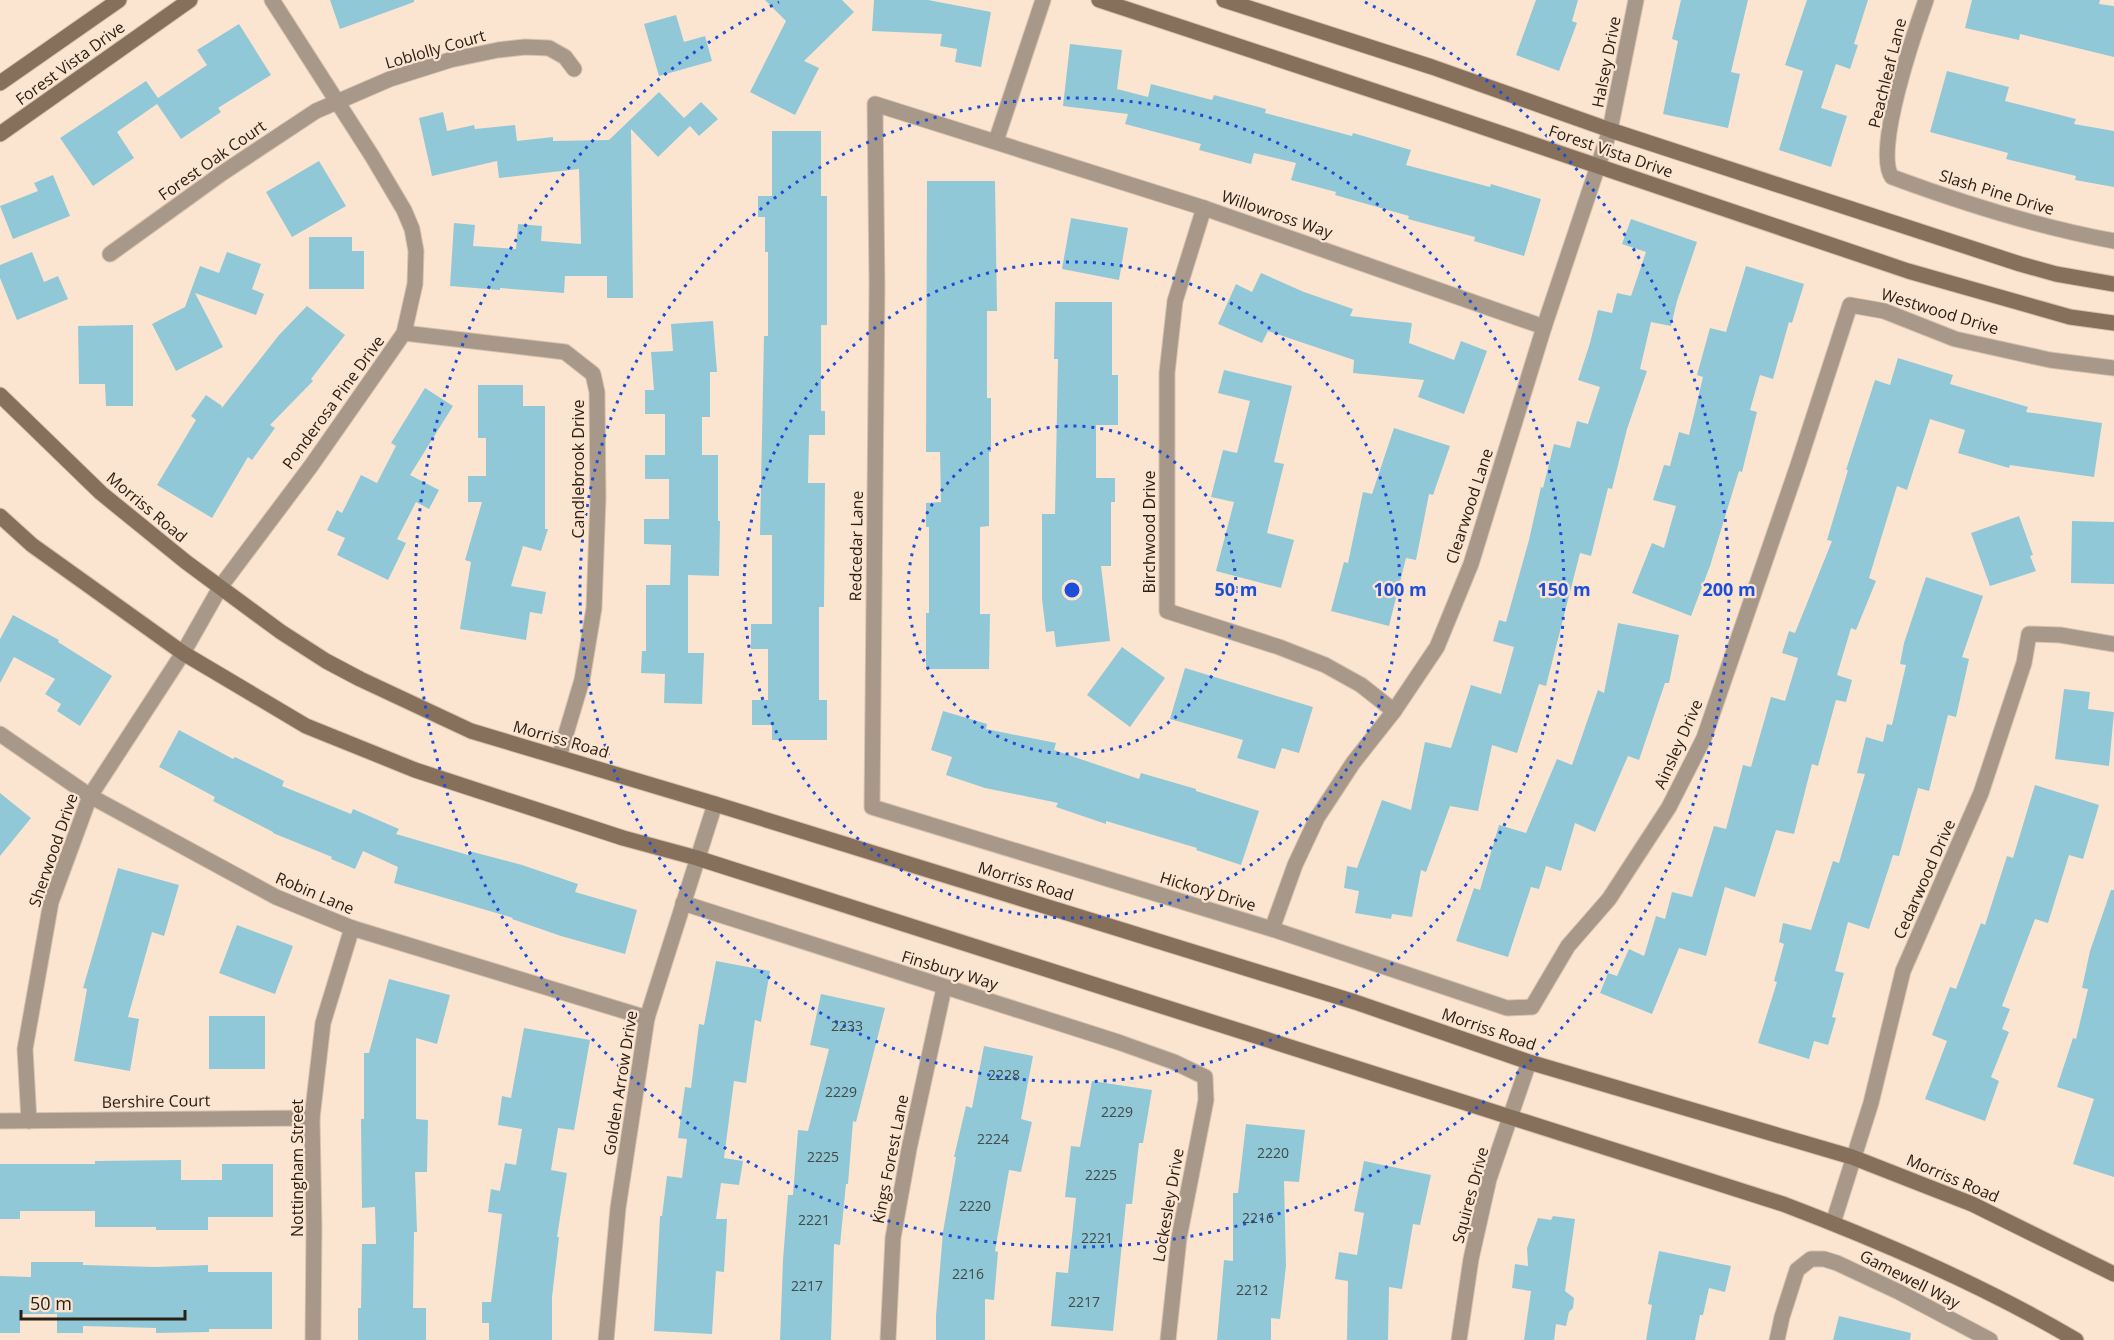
<svg xmlns="http://www.w3.org/2000/svg" width="2114" height="1340" font-family="'Open Sans',sans-serif">
	<rect width="100%" height="100%" fill="#fce5d0"/>
	<g fill="#90c8d8">
		<polygon points="330,0 414,0 414,2 340,29"/>
		<polygon points="765,0 842,0 854,12 804,61 819,68 795,115 750,92 786,21"/>
		<polygon points="874,0 928,0 991,12 981,67 955,62 957,49 940,46 942,34 872,31"/>
		<polygon points="1536,0 1578,0 1572,21 1577,23 1559,71 1516,55"/>
		<polygon points="1681,0 1748,0 1731,72 1740,74 1728,128 1663,114 1678,41 1672,39"/>
		<polygon points="1807,0 1868,0 1854,44 1858,45 1850,69 1836,64 1821,108 1847,116 1831,167 1779,150 1803,71 1785,65"/>
		<polygon points="1972,0 2100,0 2099,4 2114,6 2114,57 2020,34 2019,40 1965,28"/>
		<polygon points="676,15 684,42 705,36 712,61 659,76 644,24"/>
		<polygon points="239,24 271,75 218,108 221,112 181,139 157,104 117,132 134,158 93,186 60,138 146,81 158,98 207,65 197,50"/>
		<polygon points="1070,44 1122,50 1117,89 1148,97 1151,84 1212,100 1214,95 1266,109 1265,113 1352,136 1353,133 1411,150 1406,165 1490,187 1491,184 1541,199 1524,256 1474,241 1475,237 1408,219 1409,216 1335,195 1336,192 1291,180 1296,163 1254,153 1251,164 1199,150 1201,144 1125,124 1128,114 1063,106"/>
		<polygon points="1947,71 2009,87 2005,101 2076,119 2074,124 2114,131 2114,187 2075,180 2076,176 2006,159 2008,153 1930,132"/>
		<polygon points="659,92 684,118 701,102 718,119 699,136 690,126 658,157 631,129 633,298 607,298 607,276 565,276 564,293 500,288 500,290 450,286 454,223 475,225 473,246 516,249 518,224 542,226 541,241 581,244 579,169 499,178 497,161 432,176 419,118 443,112 447,131 474,125 475,129 515,125 517,141 553,137 553,141 609,140"/>
		<polygon points="772,131 821,131 821,196 827,196 827,325 821,325 821,411 825,411 825,435 809,435 808,483 825,483 824,607 819,607 819,700 827,700 827,740 772,740 772,725 752,725 752,700 768,700 768,649 751,649 751,624 772,624 772,535 760,535 764,336 768,336 768,252 765,252 765,217 758,217 758,196 772,196"/>
		<polygon points="319,161 346,206 292,237 266,192"/>
		<polygon points="53,175 70,216 13,239 0,206 38,191 34,183"/>
		<polygon points="927,181 995,181 997,311 987,311 987,398 991,398 991,452 989,452 989,526 980,527 980,614 990,614 989,669 926,669 926,613 929,613 929,527 926,527 926,503 941,502 940,452 926,452"/>
		<polygon points="1071,218 1128,228 1119,280 1062,269"/>
		<polygon points="1631,219 1697,242 1677,301 1671,326 1651,322 1640,369 1647,371 1627,429 1612,489 1608,488 1591,556 1580,553 1546,686 1539,684 1517,753 1492,745 1478,811 1450,806 1426,872 1421,870 1412,917 1392,914 1391,919 1355,913 1359,891 1344,888 1347,866 1357,868 1382,800 1411,810 1425,742 1451,748 1471,685 1501,694 1514,647 1493,641 1499,620 1506,622 1529,540 1541,487 1543,488 1554,444 1570,448 1577,421 1588,424 1600,387 1578,380 1590,343 1598,310 1612,313 1617,293 1631,296 1646,252 1622,244"/>
		<polygon points="309,237 352,237 352,251 364,251 364,289 309,289"/>
		<polygon points="32,252 44,282 58,276 68,299 17,320 0,278 0,265"/>
		<polygon points="227,252 261,264 252,289 264,294 256,315 195,293 223,347 176,371 152,324 185,307 200,266 219,273"/>
		<polygon points="1746,266 1804,284 1792,323 1789,322 1773,379 1760,375 1750,410 1757,412 1742,472 1739,471 1710,566 1691,616 1632,593 1652,543 1664,548 1676,506 1653,500 1664,465 1670,466 1679,432 1689,435 1703,377 1697,375 1710,328 1726,332"/>
		<polygon points="1261,273 1304,292 1353,309 1350,316 1412,323 1409,343 1454,360 1461,341 1487,351 1464,414 1418,397 1424,380 1353,373 1354,360 1268,331 1262,343 1218,324 1236,284 1252,292"/>
		<polygon points="1055,302 1112,302 1112,375 1118,375 1118,425 1096,425 1096,478 1115,478 1115,502 1111,502 1111,566 1101,566 1110,641 1056,647 1054,631 1046,632 1042,599 1042,514 1055,514 1058,359 1054,359"/>
		<polygon points="307,306 345,335 311,379 313,381 270,425 275,428 252,460 248,457 212,518 157,485 196,420 191,416 206,395 222,406 221,409 279,335"/>
		<polygon points="713,321 717,372 710,372 710,417 702,417 702,455 718,455 718,521 720,521 719,576 688,575 688,653 704,653 702,704 664,703 665,674 641,673 642,651 646,651 646,585 670,585 671,545 644,544 644,519 669,519 669,479 645,479 645,455 665,455 665,414 645,414 645,390 654,390 651,352 673,351 671,324"/>
		<polygon points="133,325 133,406 106,406 105,384 79,384 78,326"/>
		<polygon points="1898,358 1953,375 1950,384 2028,407 2026,412 2102,423 2094,477 2010,465 2009,468 1958,453 1965,430 1930,419 1907,490 1897,486 1869,578 1876,581 1856,630 1851,628 1837,675 1852,680 1846,702 1836,700 1818,766 1812,764 1794,834 1776,830 1755,897 1725,887 1706,956 1679,948 1652,1014 1600,993 1608,973 1617,976 1629,949 1644,956 1656,916 1665,919 1672,892 1692,897 1714,826 1726,829 1743,765 1751,767 1771,697 1785,701 1798,658 1782,653 1789,631 1795,633 1832,541 1827,540 1848,470 1846,470 1875,380 1890,385"/>
		<polygon points="1224,370 1292,386 1274,462 1284,464 1267,533 1294,540 1281,588 1216,571 1234,502 1211,497 1223,450 1237,453 1250,401 1218,393"/>
		<polygon points="478,385 523,385 523,406 545,406 545,529 548,529 541,551 523,546 511,586 546,592 542,614 530,612 526,640 460,629 471,562 465,560 482,502 468,502 468,476 486,476 486,438 478,438"/>
		<polygon points="425,388 453,406 410,475 439,490 429,509 416,502 397,539 406,543 388,580 337,555 345,538 327,530 337,510 342,513 361,475 377,483 396,446 391,443"/>
		<polygon points="1394,428 1450,446 1433,495 1429,494 1416,560 1406,558 1389,626 1331,611 1344,562 1348,563 1363,492 1372,494"/>
		<polygon points="2019,516 2033,555 2030,556 2036,571 1990,586 1971,533"/>
		<polygon points="2072,521 2114,522 2114,584 2071,583"/>
		<polygon points="1926,577 1983,596 1962,657 1969,659 1956,717 1948,715 1929,791 1918,788 1899,856 1893,855 1869,929 1848,922 1835,971 1844,973 1832,1017 1836,1018 1828,1045 1814,1041 1809,1059 1758,1043 1777,982 1774,981 1784,944 1779,942 1783,923 1811,930 1833,861 1839,863 1865,774 1857,773 1866,737 1883,742 1887,724 1892,725 1906,665 1900,664 1904,643"/>
		<polygon points="13,615 59,640 58,642 112,676 80,726 57,711 61,704 45,694 55,679 14,657 0,683 0,639"/>
		<polygon points="1618,623 1679,635 1669,683 1665,683 1639,760 1628,756 1595,832 1575,823 1561,871 1546,866 1539,889 1531,887 1508,957 1456,941 1474,888 1480,890 1499,825 1526,833 1557,759 1572,765 1598,690 1604,693"/>
		<polygon points="1122,647 1165,678 1130,727 1087,695"/>
		<polygon points="1185,668 1313,707 1299,753 1282,748 1275,769 1237,758 1243,740 1170,719"/>
		<polygon points="2064,689 2090,692 2088,709 2114,712 2109,766 2055,759"/>
		<polygon points="943,711 987,724 986,729 1056,743 1054,750 1139,779 1141,773 1196,789 1196,791 1259,811 1241,865 1196,850 1197,848 1106,821 1106,824 1056,807 1058,803 985,788 946,775 952,757 931,750"/>
		<polygon points="179,730 233,759 235,757 284,781 282,786 351,814 353,809 399,829 396,834 468,855 469,851 522,865 578,884 575,892 637,910 625,954 561,936 512,919 513,918 394,883 398,867 363,851 355,869 331,859 332,857 273,833 273,832 213,801 215,797 159,767"/>
		<polygon points="2035,785 2099,805 2083,859 2069,855 2048,923 2035,919 2002,1006 2010,1009 2002,1029 2009,1032 1991,1077 1999,1081 1985,1121 1925,1099 1947,1041 1932,1035 1950,987 1956,989 1981,923 1985,925 2007,856 2013,858"/>
		<polygon points="0,793 31,818 0,856"/>
		<polygon points="118,868 179,885 164,936 152,932 128,1017 139,1019 130,1071 74,1061 87,989 83,988"/>
		<polygon points="2111,890 2114,890 2114,1177 2073,1164 2094,1099 2057,1087 2073,1038 2076,1039 2088,989 2082,988 2090,951"/>
		<polygon points="237,925 293,946 275,994 219,973"/>
		<polygon points="716,961 770,971 761,1022 755,1020 746,1083 734,1081 724,1158 743,1161 739,1185 721,1183 716,1219 727,1219 724,1272 716,1271 712,1334 654,1331 660,1216 662,1216 667,1176 682,1178 687,1139 678,1138 685,1087 691,1088 699,1024 704,1025"/>
		<polygon points="389,979 450,995 437,1044 416,1038 416,1119 428,1120 427,1172 415,1172 417,1232 414,1232 413,1308 426,1308 426,1340 358,1340 358,1308 361,1308 362,1244 376,1244 375,1207 362,1208 361,1119 364,1119 364,1053 369,1053"/>
		<polygon points="821,994 885,1008 856,1122 853,1121 848,1184 846,1184 840,1245 834,1244 831,1340 780,1340 783,1260 788,1195 793,1195 798,1130 808,1131 829,1049 810,1045"/>
		<rect x="209" y="1016" width="56" height="53"/>
		<polygon points="524,1028 590,1040 574,1130 558,1128 551,1170 567,1173 557,1237 559,1237 552,1297 552,1340 489,1340 489,1323 482,1323 482,1302 491,1302 502,1214 488,1212 491,1189 500,1191 505,1163 516,1165 522,1129 498,1125 502,1096 511,1098"/>
		<polygon points="984,1046 1033,1056 1021,1119 1032,1122 1021,1172 1009,1170 995,1251 998,1252 994,1300 985,1299 985,1340 936,1340 936,1316 943,1232 956,1157 954,1157 966,1106 972,1108"/>
		<polygon points="1092,1081 1152,1090 1143,1143 1139,1143 1132,1204 1126,1204 1113,1331 1051,1326 1056,1272 1068,1273 1076,1198 1065,1197 1071,1146 1080,1147"/>
		<polygon points="1246,1124 1305,1130 1299,1182 1284,1181 1286,1266 1280,1319 1271,1318 1271,1340 1217,1340 1224,1260 1233,1261 1233,1193 1238,1193"/>
		<polygon points="181,1160 181,1180 222,1180 222,1164 273,1164 273,1217 208,1217 208,1230 156,1230 156,1227 95,1227 95,1211 20,1211 20,1219 0,1219 0,1164 95,1164 95,1161"/>
		<polygon points="1364,1161 1431,1175 1420,1225 1413,1224 1402,1289 1389,1287 1388,1340 1347,1340 1348,1281 1335,1279 1339,1252 1357,1255 1364,1213 1354,1211"/>
		<polygon points="1553,1216 1575,1219 1565,1291 1574,1298 1573,1308 1569,1312 1566,1326 1556,1324 1554,1340 1524,1340 1531,1291 1512,1288 1515,1264 1528,1266 1527,1248 1538,1218 1551,1220"/>
		<polygon points="1659,1251 1731,1266 1725,1292 1709,1288 1703,1315 1700,1315 1695,1340 1646,1340 1652,1305 1648,1304"/>
		<polygon points="31,1262 83,1262 83,1265 156,1267 208,1265 208,1272 272,1272 272,1329 209,1329 209,1332 156,1333 156,1328 83,1326 83,1333 57,1333 57,1314 20,1314 20,1333 0,1333 0,1276 31,1277"/>
		<polygon points="1839,1316 1911,1333 1910,1340 1833,1340"/>
	</g>
	<g fill="none" stroke-linecap="round" stroke-linejoin="round">
		<g stroke="#d6c2af" stroke-width="17">
			<g id="minor">
				<path d="M 1926,0 C 1915,31 1873,152 1892,177 C 1965,204 2038,227 2114,241"/>
				<polyline points="996,141 1043,0"/>
				<polyline points="1204,208 1175,301 1167,373 1167,611 1279,647 1325,665 1361,685 1394,711"/>
				<polyline points="110,254 221,174 316,111 390,79 450,60 498,50 525,47 549,48 565,57 574,69"/>
				<polyline points="1544,327 1204,208 875,104 877,285 872,807 1272,929 1507,1008 1532,1007 1568,946 1609,899 1669,807 1704,738 1798,465 1850,305 1884,311 1955,339 2050,360 2114,368"/>
				<polyline points="404,333 565,352 593,374 597,392 598,499 594,608 582,680 559,757"/>
				<polyline points="0,734 90,796 276,897 352,928 647,1018"/>
				<polyline points="683,903 1118,1042 1174,1062 1205,1077 1206,1100 1179,1238 1168,1340"/>
				<polyline points="1272,929 1295,865 1317,818 1353,763 1394,711 1437,647 1471,564 1544,327 1610,130 1636,0"/>
				<polyline points="0,1121 312,1118"/>
				<polyline points="29,1121 25,1049 51,902 90,796 183,653 221,586 311,466 404,333 415,284 416,251 412,229 404,210 372,156 272,0"/>
				<polyline points="1833,1223 1871,1103 1903,971 1981,793 2024,663 2029,634 2060,635 2114,644"/>
				<polyline points="313,1340 314,1227 312,1118 323,1023 352,928"/>
				<polyline points="606,1340 618,1208 647,1018 715,804"/>
				<polyline points="888,1340 893,1238 909,1149 944,988"/>
				<polyline points="1459,1340 1471,1259 1489,1179 1529,1062"/>
				<polyline points="1777,1340 1782,1317 1797,1270 1811,1259 1824,1259 1837,1263 1899,1292 1990,1340"/>
			</g>
		</g>
		<g stroke="#d6c2af" stroke-width="17">
			<g id="secondary">
				<polyline points="1099,0 1438,112 1908,271 2070,317 2114,323"/>
				<polyline points="1224,0 1432,67 1610,130 2020,264 2056,274 2114,284"/>
				<polyline points="0,83 119,0"/>
				<polyline points="0,134 190,0"/>
				<polyline points="0,395 101,493 186,562 281,632 326,661 360,679 471,731 715,804 1355,1002 1529,1062 1852,1157 1972,1204 2114,1274"/>
				<path d="M 0,516 L 32,545 L 183,653 L 306,726 L 415,770 L 623,838 L 697,858 L 1783,1204 C 1883,1242 1983,1285 2076,1340"/>
			</g>
		</g>
		<use href="#minor" stroke="#a79889" stroke-width="15"/>
		<use href="#secondary" stroke="#87705b" stroke-width="15"/>
	</g>
	<g fill="none" stroke="#1d4ed8" stroke-width="3" stroke-dasharray="3 6">
		<circle cx="1072" cy="590" r="164"/>
		<circle cx="1072" cy="590" r="328"/>
		<circle cx="1072" cy="590" r="492"/>
		<path d="M1365 2A657 657 0 1 1 779 2"/>
	</g>
	<g text-anchor="middle" stroke-width="4.5" stroke-linejoin="round" paint-order="stroke">
		<g font-size="14" fill="#444a46">
			<text x="847" y="1031">2233</text>
			<text x="1004" y="1080">2228</text>
			<text x="841" y="1097">2229</text>
			<text x="1117" y="1117">2229</text>
			<text x="993" y="1144">2224</text>
			<text x="1273" y="1158">2220</text>
			<text x="823" y="1162">2225</text>
			<text x="1101" y="1180">2225</text>
			<text x="975" y="1211">2220</text>
			<text x="1258" y="1223">2216</text>
			<text x="814" y="1225">2221</text>
			<text x="1097" y="1243">2221</text>
			<text x="968" y="1279">2216</text>
			<text x="807" y="1291">2217</text>
			<text x="1252" y="1295">2212</text>
			<text x="1084" y="1307">2217</text>
		</g>
		<g font-size="16" fill="#2b2016" stroke="#fce5d0">
			<text transform="translate(435 49) rotate(-16)" y="6">Loblolly Court</text>
			<text transform="translate(1606 62) rotate(-79)" y="6">Halsey Drive</text>
			<text transform="translate(70 63) rotate(-36)" y="6">Forest Vista Drive</text>
			<text transform="translate(1887 73) rotate(-76)" y="6">Peachleaf Lane</text>
			<text transform="translate(1611 151) rotate(19)" y="6">Forest Vista Drive</text>
			<text transform="translate(212 160) rotate(-35)" y="6">Forest Oak Court</text>
			<text transform="translate(1997 192) rotate(17)" y="6">Slash Pine Drive</text>
			<text transform="translate(1277 214) rotate(19)" y="6">Willowross Way</text>
			<text transform="translate(1940 311) rotate(17)" y="6">Westwood Drive</text>
			<text transform="translate(333 402) rotate(-54)" y="6">Ponderosa Pine Drive</text>
			<text transform="translate(578 469) rotate(-90)" y="6">Candlebrook Drive</text>
			<text transform="translate(1469 506) rotate(-72)" y="6">Clearwood Lane</text>
			<text transform="translate(147 507) rotate(40)" y="6">Morriss Road</text>
			<text transform="translate(1149 532) rotate(-90)" y="6">Birchwood Drive</text>
			<text transform="translate(856 546) rotate(-89)" y="6">Redcedar Lane</text>
			<text transform="translate(561 739) rotate(16)" y="6">Morriss Road</text>
			<text transform="translate(1678 744) rotate(-66)" y="6">Ainsley Drive</text>
			<text transform="translate(53 850) rotate(-71)" y="6">Sherwood Drive</text>
			<text transform="translate(1924 879) rotate(-66)" y="6">Cedarwood Drive</text>
			<text transform="translate(1026 881) rotate(17)" y="6">Morriss Road</text>
			<text transform="translate(1208 891) rotate(17)" y="6">Hickory Drive</text>
			<text transform="translate(315 893) rotate(23)" y="6">Robin Lane</text>
			<text transform="translate(950 970) rotate(17)" y="6">Finsbury Way</text>
			<text transform="translate(1489 1029) rotate(19)" y="6">Morriss Road</text>
			<text transform="translate(620 1083) rotate(-81)" y="6">Golden Arrow Drive</text>
			<text transform="translate(156 1101) rotate(-1)" y="6">Bershire Court</text>
			<text transform="translate(890 1159) rotate(-79)" y="6">Kings Forest Lane</text>
			<text transform="translate(297 1168) rotate(-90)" y="6">Nottingham Street</text>
			<text transform="translate(1953 1178) rotate(23)" y="6">Morriss Road</text>
			<text transform="translate(1470 1195) rotate(-75)" y="6">Squires Drive</text>
			<text transform="translate(1168 1205) rotate(-80)" y="6">Lockesley Drive</text>
			<text transform="translate(1910 1279) rotate(27)" y="6">Gamewell Way</text>
		</g>
	</g>
	<circle cx="1072" cy="590" r="9" fill="#1d4ed8" stroke="#fce5d0" stroke-width="3"/>
	<g font-size="18" text-anchor="middle" font-weight="bold" fill="#1d4ed8" stroke="#fce5d0" stroke-width="4.5" stroke-linejoin="round" paint-order="stroke">
		<text x="1236" y="596">50 m</text>
		<text x="1400" y="596">100 m</text>
		<text x="1564" y="596">150 m</text>
		<text x="1729" y="596">200 m</text>
	</g>
	<path d="M21 1310v9h164v-9" fill="none" stroke="#2b2016" stroke-width="3"/>
	<text x="30" y="1310" font-size="18" fill="#2b2016" stroke="#fce5d0" stroke-width="4.5" paint-order="stroke">50 m</text>
</svg>
